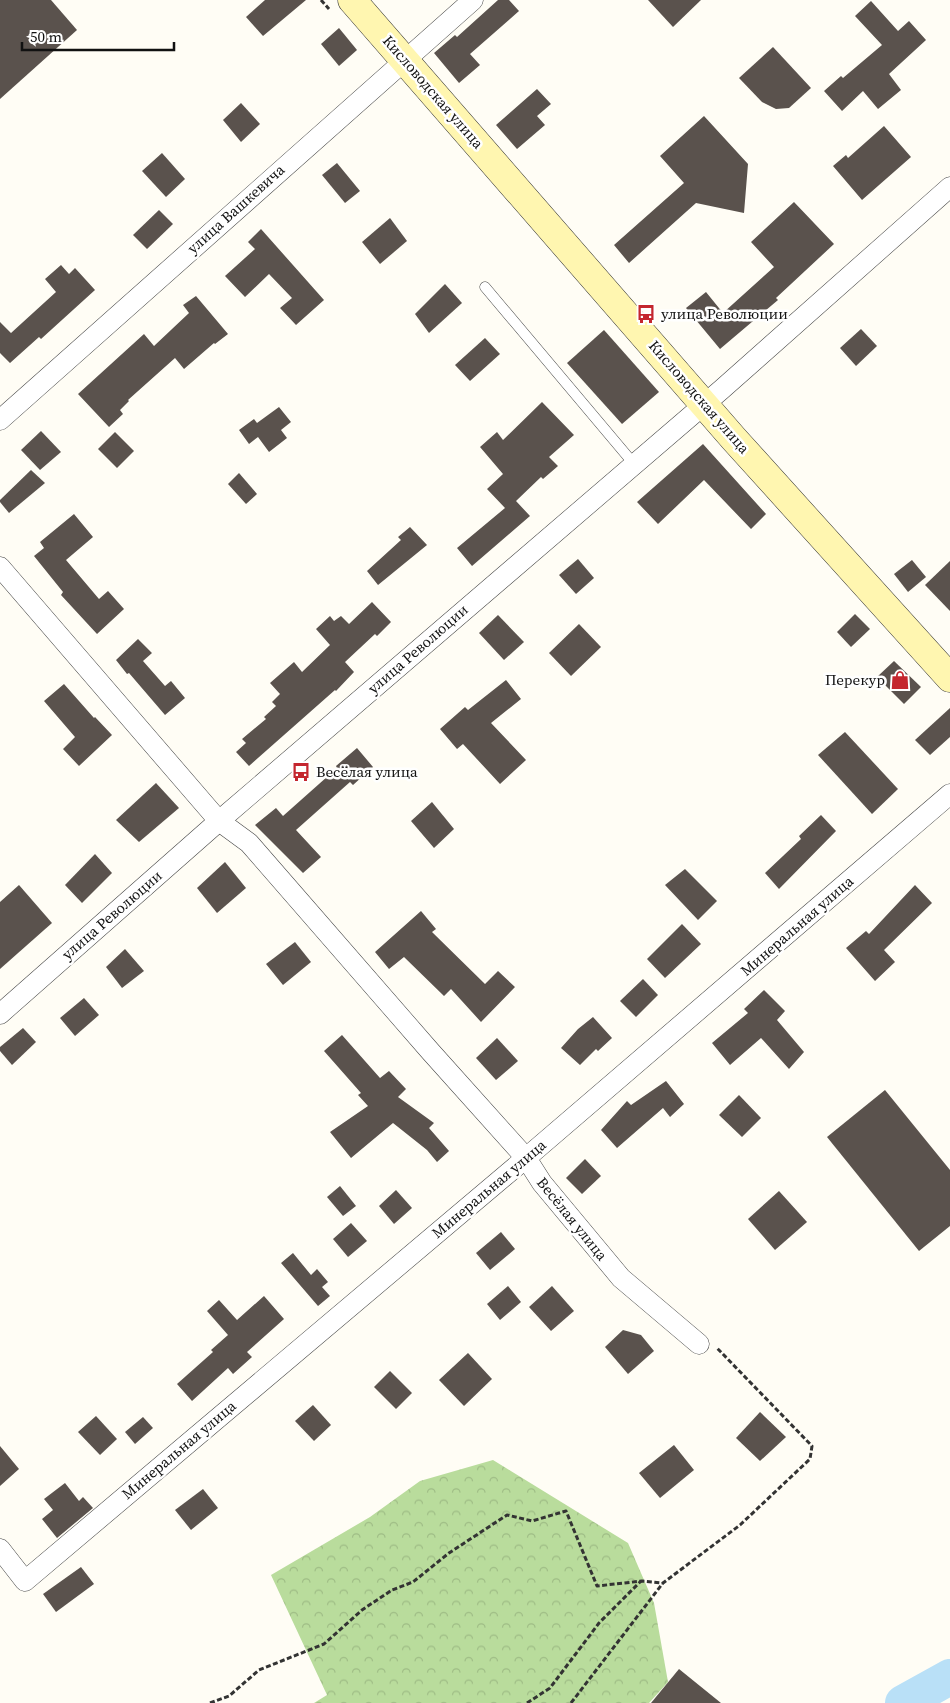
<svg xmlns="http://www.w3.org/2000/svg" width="950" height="1703" font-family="'Source Serif 4',serif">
	<defs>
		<pattern id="forest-crowns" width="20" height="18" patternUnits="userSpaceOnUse" patternTransform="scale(1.25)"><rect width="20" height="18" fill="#b9dc9c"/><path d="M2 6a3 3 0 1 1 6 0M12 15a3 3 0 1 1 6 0" fill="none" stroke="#9ebc85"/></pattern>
	</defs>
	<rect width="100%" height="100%" fill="#fffdf5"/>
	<polygon fill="url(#forest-crowns)" points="493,1460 628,1543 654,1603 668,1682 649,1703 314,1703 327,1695 271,1575 370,1517 420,1481"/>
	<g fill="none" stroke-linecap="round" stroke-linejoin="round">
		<polyline stroke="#b9e0f7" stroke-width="36" points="903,1703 950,1677"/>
	</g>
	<g fill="#5a524d">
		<polygon points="0,0 51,0 77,30 0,99"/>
		<polygon points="265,0 306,0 263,36 246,17"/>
		<polygon points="498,0 509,0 519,11 470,54 480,65 459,83 434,53 455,35 457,37"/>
		<polygon points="648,0 701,0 673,27"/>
		<polygon points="871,1 898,31 909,21 926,40 889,74 901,90 878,109 863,91 842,111 824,91 841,76 843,78 882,45 855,16"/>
		<polygon points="339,28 357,50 339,66 321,44"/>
		<polygon points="773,47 811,88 789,108 776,109 762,102 739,78"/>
		<polygon points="537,89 551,104 537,116 545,125 517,149 496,125"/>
		<polygon points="241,103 260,124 241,142 223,120"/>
		<polygon points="704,116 748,164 744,213 696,203 629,263 614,245 684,183 660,156"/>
		<polygon points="884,126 911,157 862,200 833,166 846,155 848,158"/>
		<polygon points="162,153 185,179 166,197 142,171"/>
		<polygon points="337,163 360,191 345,203 322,175"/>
		<polygon points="794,202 834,244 776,298 778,300 720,349 686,308 706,292 723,313 774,267 751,242"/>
		<polygon points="159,210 173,224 147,249 133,235"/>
		<polygon points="390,218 407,241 380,264 362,242"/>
		<polygon points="261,229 324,300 296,325 280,308 292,298 269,274 245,297 225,276 255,249 248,242"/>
		<polygon points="61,265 69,274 75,268 95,290 41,339 39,337 10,363 0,353 0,322 11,333 56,292 45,279"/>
		<polygon points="445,284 462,303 429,333 415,314"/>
		<polygon points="196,296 228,334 215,344 214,343 184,369 175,358 128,400 129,401 120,410 123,414 109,427 78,394 144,334 154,346 189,313 183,305"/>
		<polygon points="861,329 877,346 856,366 840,348"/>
		<polygon points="604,330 659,392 622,424 567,363"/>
		<polygon points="485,338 500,354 470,381 455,365"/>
		<polygon points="542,402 574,435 549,457 558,466 543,479 541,477 516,501 530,516 472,566 457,548 505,508 487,489 503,474 480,447 497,432 503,440"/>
		<polygon points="279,407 291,422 281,430 287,438 269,452 258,437 249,444 239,430 254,419 257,423"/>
		<polygon points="41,431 61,452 40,470 21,450"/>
		<polygon points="115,432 134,451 117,468 98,449"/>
		<polygon points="703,444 766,514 751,529 704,480 658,524 637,502"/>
		<polygon points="31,470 45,483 9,513 0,502 0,500"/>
		<polygon points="239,473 257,494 246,504 228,484"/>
		<polygon points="74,514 93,537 66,560 99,599 108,591 124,609 97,634 61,595 63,592 34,556 44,548 40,542"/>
		<polygon points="410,527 427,545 378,585 367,571 401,540 398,537"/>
		<polygon points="578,559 594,578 576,594 559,575"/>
		<polygon points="912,560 926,577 908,592 894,574"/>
		<polygon points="950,561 950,611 925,585"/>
		<polygon points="372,602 391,622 377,636 375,634 345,662 354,672 336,691 335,690 249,766 236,752 246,743 242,739 266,719 264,717 276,706 272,702 280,694 270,683 294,662 302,672 330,645 316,629 330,616 334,621 341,616 349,624"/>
		<polygon points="855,614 870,629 851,647 837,632"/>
		<polygon points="498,615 524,642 504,660 479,633"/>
		<polygon points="579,624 601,647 571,676 549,653"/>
		<polygon points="138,639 152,653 143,661 165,686 171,681 185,698 165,715 129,673 127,674 116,660"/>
		<polygon points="894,661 921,687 904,704 877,677"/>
		<polygon points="506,680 521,699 491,723 526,760 500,784 463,744 457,749 440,729 465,707 468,710"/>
		<polygon points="64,684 94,718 95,717 112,735 79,766 63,749 75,737 44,701"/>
		<polygon points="950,708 950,737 930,755 915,740"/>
		<polygon points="845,732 898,789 872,814 818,755"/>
		<polygon points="357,748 373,767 353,785 350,782 296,830 321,857 303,873 255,825 276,808 283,816 337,768 336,766"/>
		<polygon points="156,783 179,808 139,842 116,820"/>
		<polygon points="432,802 454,829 434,848 411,821"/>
		<polygon points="821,815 836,831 779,889 765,873 801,839 799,836"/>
		<polygon points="95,854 112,873 82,903 65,885"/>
		<polygon points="225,862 246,888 217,913 197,888"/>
		<polygon points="685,869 717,901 698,920 665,885"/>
		<polygon points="19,885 52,923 0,969 0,902"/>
		<polygon points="915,885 932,903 884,950 895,962 875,981 846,948 866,931 869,934"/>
		<polygon points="421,911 436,929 432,932 485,984 498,971 515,987 481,1022 451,989 444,996 404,957 389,969 375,952"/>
		<polygon points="682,924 701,944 665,978 647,959"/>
		<polygon points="295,942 311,962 283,985 266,964"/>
		<polygon points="125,949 144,971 122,988 106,967"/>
		<polygon points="643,979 658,995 636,1017 620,1001"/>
		<polygon points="764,990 785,1011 777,1020 804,1052 789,1069 761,1038 730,1065 712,1043 748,1013 744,1009"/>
		<polygon points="84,998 99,1015 75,1036 60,1018"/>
		<polygon points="593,1017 612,1038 598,1051 596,1049 580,1065 561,1048 578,1029"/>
		<polygon points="23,1028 36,1042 12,1065 0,1051 0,1047"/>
		<polygon points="342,1035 380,1078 389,1071 406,1089 398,1097 434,1123 429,1128 449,1151 437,1162 427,1150 393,1123 351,1158 330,1132 368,1106 358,1095 361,1093 324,1051"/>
		<polygon points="497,1038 518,1061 496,1080 476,1058"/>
		<polygon points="666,1081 684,1104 670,1117 663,1108 617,1148 601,1130 627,1101 631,1105"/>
		<polygon points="885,1090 950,1170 950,1226 919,1251 827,1137"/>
		<polygon points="739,1095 761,1118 742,1137 719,1115"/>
		<polygon points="585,1159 601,1176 582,1194 566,1178"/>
		<polygon points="340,1186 356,1206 343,1216 327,1197"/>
		<polygon points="396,1190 412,1208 394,1224 379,1206"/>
		<polygon points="779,1191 807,1222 775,1250 748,1219"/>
		<polygon points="351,1223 367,1241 348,1257 333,1239"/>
		<polygon points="501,1232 515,1249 490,1270 476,1253"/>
		<polygon points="293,1253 311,1275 317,1269 328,1282 322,1287 330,1296 318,1306 281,1263"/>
		<polygon points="508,1286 521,1302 500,1320 487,1304"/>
		<polygon points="552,1286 574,1311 551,1331 529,1307"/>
		<polygon points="264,1296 284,1319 247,1352 252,1357 233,1374 228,1368 192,1401 177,1384 213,1352 211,1350 228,1335 207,1311 219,1300 237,1320"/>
		<polygon points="623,1330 641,1335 654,1351 628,1374 605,1347"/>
		<polygon points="468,1353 492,1379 464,1406 439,1380"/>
		<polygon points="390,1371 412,1393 396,1409 374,1387"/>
		<polygon points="313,1405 331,1425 314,1441 295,1421"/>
		<polygon points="760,1412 786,1437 760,1461 736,1438"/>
		<polygon points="96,1416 117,1439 100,1455 78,1432"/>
		<polygon points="143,1417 153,1428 135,1444 125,1432"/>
		<polygon points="674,1445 694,1470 660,1498 639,1473"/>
		<polygon points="0,1446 19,1469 0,1486"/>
		<polygon points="65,1483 79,1501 83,1497 93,1508 57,1538 42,1519 53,1510 44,1499"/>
		<polygon points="203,1489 218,1508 191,1530 175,1510"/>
		<polygon points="81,1567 94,1584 56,1612 43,1594"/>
		<polygon points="679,1669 721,1703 651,1703"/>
	</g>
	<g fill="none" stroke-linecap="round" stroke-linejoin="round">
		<g stroke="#444" stroke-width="11">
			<polyline id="service" points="485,287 634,464"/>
		</g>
		<g stroke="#444" stroke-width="21">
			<g id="minor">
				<polyline points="0,420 473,0"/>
				<polyline points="0,567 219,821 249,843 430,1051 526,1158 542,1183 621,1278 699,1344"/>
				<polyline points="0,1014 219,821 721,390 950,187"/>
				<polyline points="0,1549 25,1581 526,1158 950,794"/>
			</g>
		</g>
		<g stroke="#333" stroke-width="29">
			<polyline id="secondary" points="352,0 734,439 950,678"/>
		</g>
		<g stroke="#333" stroke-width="3" stroke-dasharray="5 2.5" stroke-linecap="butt">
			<polyline points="321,0 329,9"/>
			<polyline points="210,1703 229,1696 259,1670 324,1644 362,1610 392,1590 413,1582 449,1553 507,1515 532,1521 566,1511 597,1586 642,1581 663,1583 740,1525 810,1459 812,1446 717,1348"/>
			<polyline points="527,1703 550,1688 599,1623 641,1581"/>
			<polyline points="571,1703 663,1583"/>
		</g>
		<use href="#service" stroke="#fff" stroke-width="10"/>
		<use href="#minor" stroke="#fff" stroke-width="20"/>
		<use href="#secondary" stroke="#fff6b0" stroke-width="28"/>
	</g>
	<defs>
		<g id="bus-bare" transform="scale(1.5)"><path d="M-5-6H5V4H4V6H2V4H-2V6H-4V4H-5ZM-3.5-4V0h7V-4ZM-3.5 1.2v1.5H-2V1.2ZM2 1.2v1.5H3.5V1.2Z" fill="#c4262e" stroke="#fff" stroke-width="2.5" paint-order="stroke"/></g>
		<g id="shop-bare" transform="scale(1.5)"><path d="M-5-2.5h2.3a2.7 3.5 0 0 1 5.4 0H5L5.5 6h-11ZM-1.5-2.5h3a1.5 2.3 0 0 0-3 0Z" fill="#c4262e" stroke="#fff" stroke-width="2.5" paint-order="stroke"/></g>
	</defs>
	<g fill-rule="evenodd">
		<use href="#bus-bare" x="646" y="314"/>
		<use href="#shop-bare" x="900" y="680"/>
		<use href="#bus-bare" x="301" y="772"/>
	</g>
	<g text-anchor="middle" stroke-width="5" stroke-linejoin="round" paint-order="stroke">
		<g font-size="15" fill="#111" stroke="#fff">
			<text transform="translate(433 92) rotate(49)" y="5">Кисловодская улица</text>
			<text transform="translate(236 209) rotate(-42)" y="5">улица Вашкевича</text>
			<text transform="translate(699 397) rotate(49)" y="5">Кисловодская улица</text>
			<text transform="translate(418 649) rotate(-41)" y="5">улица Революции</text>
			<text transform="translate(112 915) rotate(-41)" y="5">улица Революции</text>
			<text transform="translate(797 926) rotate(-41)" y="5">Минеральная улица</text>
			<text transform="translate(489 1189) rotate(-40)" y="5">Минеральная улица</text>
			<text transform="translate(572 1219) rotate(51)" y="5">Весёлая улица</text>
			<text transform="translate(179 1450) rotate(-40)" y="5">Минеральная улица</text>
		</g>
		<g font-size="15" fill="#111" stroke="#fff" text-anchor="start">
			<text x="661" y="319">улица Революции</text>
			<text x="885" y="685" text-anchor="end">Перекур</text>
			<text x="316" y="777">Весёлая улица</text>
		</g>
	</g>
	<path d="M22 42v8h152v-8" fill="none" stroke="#111111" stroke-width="2.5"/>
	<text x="30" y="42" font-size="15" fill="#111111" stroke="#ffffff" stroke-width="4" paint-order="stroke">50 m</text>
</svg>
